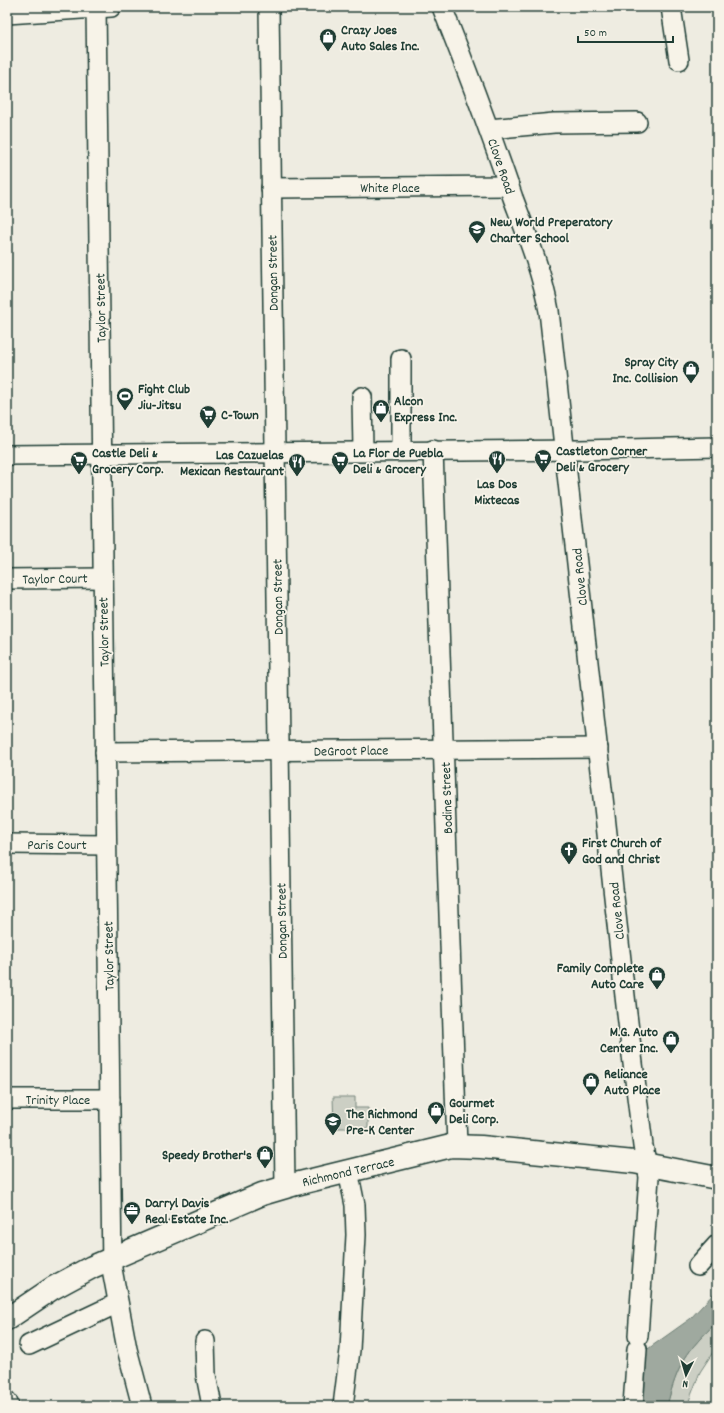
<svg xmlns="http://www.w3.org/2000/svg" width="724" height="1413" font-family="Dekko,sans-serif">
	<rect width="100%" height="100%" fill="#eeece1"/>
	<filter id="ink" filterUnits="userSpaceOnUse"><feTurbulence type="fractalNoise" baseFrequency=".025" numOctaves="2"/><feDisplacementMap in="SourceGraphic" scale="8" xChannelSelector="R" yChannelSelector="G"/><feConvolveMatrix kernelMatrix="1 2 1 2 8 2 1 2 1" color-interpolation-filters="sRGB"/></filter>
	<g filter="url(#ink)">
		<g fill="#cccfc4" stroke="#76867c">
			<polygon points="333,1097 355,1097 355,1108 368,1108 368,1128 334,1128"/>
			<path d="M 717,1322 L 717,1346 L 700,1372 L 687,1406 L 667,1406 C 677,1365 687,1350 717,1322 Z"/>
		</g>
		<path fill="#9fa99f" stroke="#6c7e74" d="M 717,1290 L 717,1322 C 687,1350 677,1365 667,1406 L 640,1406 L 645,1351 L 690,1319 Z"/>
		<g fill="none" stroke-linecap="round" stroke-linejoin="round">
			<g stroke="#1f3d34" stroke-width="22">
				<g id="minor">
					<polyline points="96,7 112,1269 127,1349 142,1406"/>
					<polyline points="269,7 285,1187"/>
					<path d="M 442,7 C 467,70 491,134 513,198 C 527,235 542,272 549,311 L 627,1014 L 643,1146 L 649,1177 L 638,1336"/>
					<polyline points="671,7 679,60"/>
					<polyline points="7,14 111,7"/>
					<polyline points="489,129 554,123 637,122"/>
					<polyline points="271,188 509,186"/>
					<polyline points="401,359 401,450"/>
					<polyline points="362,397 363,450"/>
					<polyline points="433,450 457,1146"/>
					<polyline points="7,455 579,450 717,447"/>
					<polyline points="7,579 103,578"/>
					<polyline points="105,752 598,748"/>
					<polyline points="7,844 106,845"/>
					<polyline points="7,1099 110,1099"/>
					<polyline points="698,1266 717,1245"/>
					<polyline points="205,1341 206,1375 212,1406"/>
					<polyline points="29,1345 118,1303"/>
					<polyline points="7,1401 9,1406"/>
					<polyline points="343,1406 350,1350 356,1235 355,1205 348,1171"/>
					<polyline points="633,1406 637,1349"/>
				</g>
			</g>
			<g stroke="#1f3d34" stroke-width="25">
				<polyline id="major" points="7,1319 53,1288 92,1267 262,1194 296,1184 451,1146 481,1147 634,1162 717,1178"/>
			</g>
			<use href="#minor" stroke="#f7f3e8" stroke-width="19"/>
			<use href="#major" stroke="#f7f3e8" stroke-width="22"/>
		</g>
	</g>
	<defs>
		<g id="shop-pin" transform="scale(0.9)"><path d="M0 17L-7.5 6A9.5 9.5 0 1 1 7.5 6Z" fill="#1f3d34" stroke="#f7f3e8"/><path d="M-5-2.5h2.3a2.7 3.5 0 0 1 5.4 0H5L5.5 6h-11ZM-1.5-2.5h3a1.5 2.3 0 0 0-3 0Z" fill="#fff"/></g>
		<g id="school-pin" transform="scale(0.9)"><path d="M0 17L-7.5 6A9.5 9.5 0 1 1 7.5 6Z" fill="#1f3d34" stroke="#f7f3e8"/><path d="M0-5L7-2L0 1L-7-2ZM-4 1L0 2.5L4 1V4Q0 6-4 4Z" fill="#fff"/></g>
		<g id="stadium-pin" transform="scale(0.9)"><path d="M0 17L-7.5 6A9.5 9.5 0 1 1 7.5 6Z" fill="#1f3d34" stroke="#f7f3e8"/><path d="M0-5a6.5 5 0 1 0 0 10a6.5 5 0 1 0 0-10ZM-3.5-1.8h7v3.6h-7Z" fill="#fff"/></g>
		<g id="supermarket-pin" transform="scale(0.9)"><path d="M0 17L-7.5 6A9.5 9.5 0 1 1 7.5 6Z" fill="#1f3d34" stroke="#f7f3e8"/><path d="M-6-5.5h2.5l.6 2H6L4.5 2H-2.5L-4.4-4H-6ZM-1.5 3.2a1.3 1.3 0 1 0 .1 0ZM3 3.2a1.3 1.3 0 1 0 .1 0Z" fill="#fff"/></g>
		<g id="restaurant-pin" transform="scale(0.9)"><path d="M0 17L-7.5 6A9.5 9.5 0 1 1 7.5 6Z" fill="#1f3d34" stroke="#f7f3e8"/><path d="M-5-6h1v4h1v-4h1v4h1v-4h1v5L-1.5 .5V6h-2V.5L-5-1ZM5-6V6H3V1.5H1.5Q1.5-4 5-6Z" fill="#fff"/></g>
		<g id="church-pin" transform="scale(0.9)"><path d="M0 17L-7.5 6A9.5 9.5 0 1 1 7.5 6Z" fill="#1f3d34" stroke="#f7f3e8"/><path d="M-1.2-6h2.4v3.5h3.3v2.4h-3.3V6h-2.4V-.1h-3.3v-2.4h3.3Z" fill="#fff"/></g>
		<g id="office-pin" transform="scale(0.9)"><path d="M0 17L-7.5 6A9.5 9.5 0 1 1 7.5 6Z" fill="#1f3d34" stroke="#f7f3e8"/><path d="M-6-3h4V-5.5h4V-3h4V5H-6ZM-1-4.5V-3h2v-1.5ZM-6 0V1H6V0Z" fill="#fff"/></g>
	</defs>
	<g fill-rule="evenodd">
		<use href="#shop-pin" x="328" y="37"/>
		<use href="#school-pin" x="477" y="229"/>
		<use href="#shop-pin" x="691" y="369"/>
		<use href="#stadium-pin" x="125" y="396"/>
		<use href="#shop-pin" x="381" y="408"/>
		<use href="#supermarket-pin" x="208" y="414"/>
		<use href="#supermarket-pin" x="543" y="458"/>
		<use href="#restaurant-pin" x="497" y="459"/>
		<use href="#supermarket-pin" x="79" y="460"/>
		<use href="#supermarket-pin" x="340" y="460"/>
		<use href="#restaurant-pin" x="297" y="462"/>
		<use href="#church-pin" x="569" y="850"/>
		<use href="#shop-pin" x="657" y="975"/>
		<use href="#shop-pin" x="671" y="1039"/>
		<use href="#shop-pin" x="591" y="1081"/>
		<use href="#shop-pin" x="436" y="1110"/>
		<use href="#school-pin" x="333" y="1121"/>
		<use href="#shop-pin" x="265" y="1154"/>
		<use href="#office-pin" x="132" y="1210"/>
	</g>
	<g text-anchor="middle" stroke-width="3.5" stroke-linejoin="round" paint-order="stroke">
		<g font-size="14" font-weight="bold" fill="#1f3d34" stroke="#f7f3e8" text-anchor="start">
			<text x="341" y="34">Crazy Joes<tspan x="341" dy="16">Auto Sales Inc.</tspan></text>
			<text x="490" y="226">New World Preperatory<tspan x="490" dy="16">Charter School</tspan></text>
			<text x="678" y="366" text-anchor="end">Spray City<tspan x="678" dy="16">Inc. Collision</tspan></text>
			<text x="138" y="393">Fight Club<tspan x="138" dy="16">Jiu-Jitsu</tspan></text>
			<text x="394" y="405">Alcon<tspan x="394" dy="16">Express Inc.</tspan></text>
			<text x="221" y="419">C-Town</text>
			<text x="556" y="455">Castleton Corner<tspan x="556" dy="16">Deli &amp; Grocery</tspan></text>
			<text x="92" y="457">Castle Deli &amp;<tspan x="92" dy="16">Grocery Corp.</tspan></text>
			<text x="353" y="457">La Flor de Puebla<tspan x="353" dy="16">Deli &amp; Grocery</tspan></text>
			<text x="284" y="459" text-anchor="end">Las Cazuelas<tspan x="284" dy="16">Mexican Restaurant</tspan></text>
			<text x="497" y="488" text-anchor="middle">Las Dos<tspan x="497" dy="16">Mixtecas</tspan></text>
			<text x="582" y="847">First Church of<tspan x="582" dy="16">God and Christ</tspan></text>
			<text x="644" y="972" text-anchor="end">Family Complete<tspan x="644" dy="16">Auto Care</tspan></text>
			<text x="658" y="1036" text-anchor="end">M.G. Auto<tspan x="658" dy="16">Center Inc.</tspan></text>
			<text x="604" y="1078">Reliance<tspan x="604" dy="16">Auto Place</tspan></text>
			<text x="449" y="1107">Gourmet<tspan x="449" dy="16">Deli Corp.</tspan></text>
			<text x="346" y="1118">The Richmond<tspan x="346" dy="16">Pre-K Center</tspan></text>
			<text x="252" y="1159" text-anchor="end">Speedy Brother's</text>
			<text x="145" y="1207">Darryl Davis<tspan x="145" dy="16">Real Estate Inc.</tspan></text>
		</g>
		<g font-size="14" fill="#1f3d34" stroke="#f7f3e8">
			<text transform="translate(502 166) rotate(71)" y="5">Clove Road</text>
			<text x="390" y="192">White Place</text>
			<text transform="translate(272 273) rotate(-91)" y="5">Dongan Street</text>
			<text transform="translate(100 308) rotate(-91)" y="5">Taylor Street</text>
			<text transform="translate(579 577) rotate(-96)" y="5">Clove Road</text>
			<text transform="translate(55 578) rotate(-1)" y="5">Taylor Court</text>
			<text transform="translate(277 597) rotate(-91)" y="5">Dongan Street</text>
			<text transform="translate(103 632) rotate(-91)" y="5">Taylor Street</text>
			<text transform="translate(351 750) rotate(-1)" y="5">DeGroot Place</text>
			<text transform="translate(446 798) rotate(-92)" y="5">Bodine Street</text>
			<text x="57" y="849">Paris Court</text>
			<text transform="translate(616 911) rotate(-96)" y="5">Clove Road</text>
			<text transform="translate(281 921) rotate(-91)" y="5">Dongan Street</text>
			<text transform="translate(108 956) rotate(-91)" y="5">Taylor Street</text>
			<text x="58" y="1104">Trinity Place</text>
			<text transform="translate(348 1171) rotate(-13)" y="5">Richmond Terrace</text>
		</g>
	</g>
	<rect width="724" height="1413" fill="none" stroke="#f7f3e8" stroke-width="24"/>
	<rect x="12" y="12" width="700" height="1389" fill="none" stroke="#1f3d34" stroke-width="1.5" filter="url(#ink)"/>
	<g transform="translate(686 1375) rotate(185)" stroke="#f7f3e8" stroke-width="3" paint-order="stroke">
	<path d="M0-3L7 15L0 10L-7 15Z" fill="#1f3d34"/>
	<text y="-6" font-size="11" font-weight="bold" text-anchor="middle" fill="#1f3d34">N</text>
	</g>
	<path d="M578 36v6h95v-6" fill="none" stroke="#1f3d34" stroke-width="2"/>
	<text x="584" y="36" font-size="12" fill="#1f3d34" stroke="#f7f3e8" stroke-width="3" paint-order="stroke">50 m</text>
</svg>
